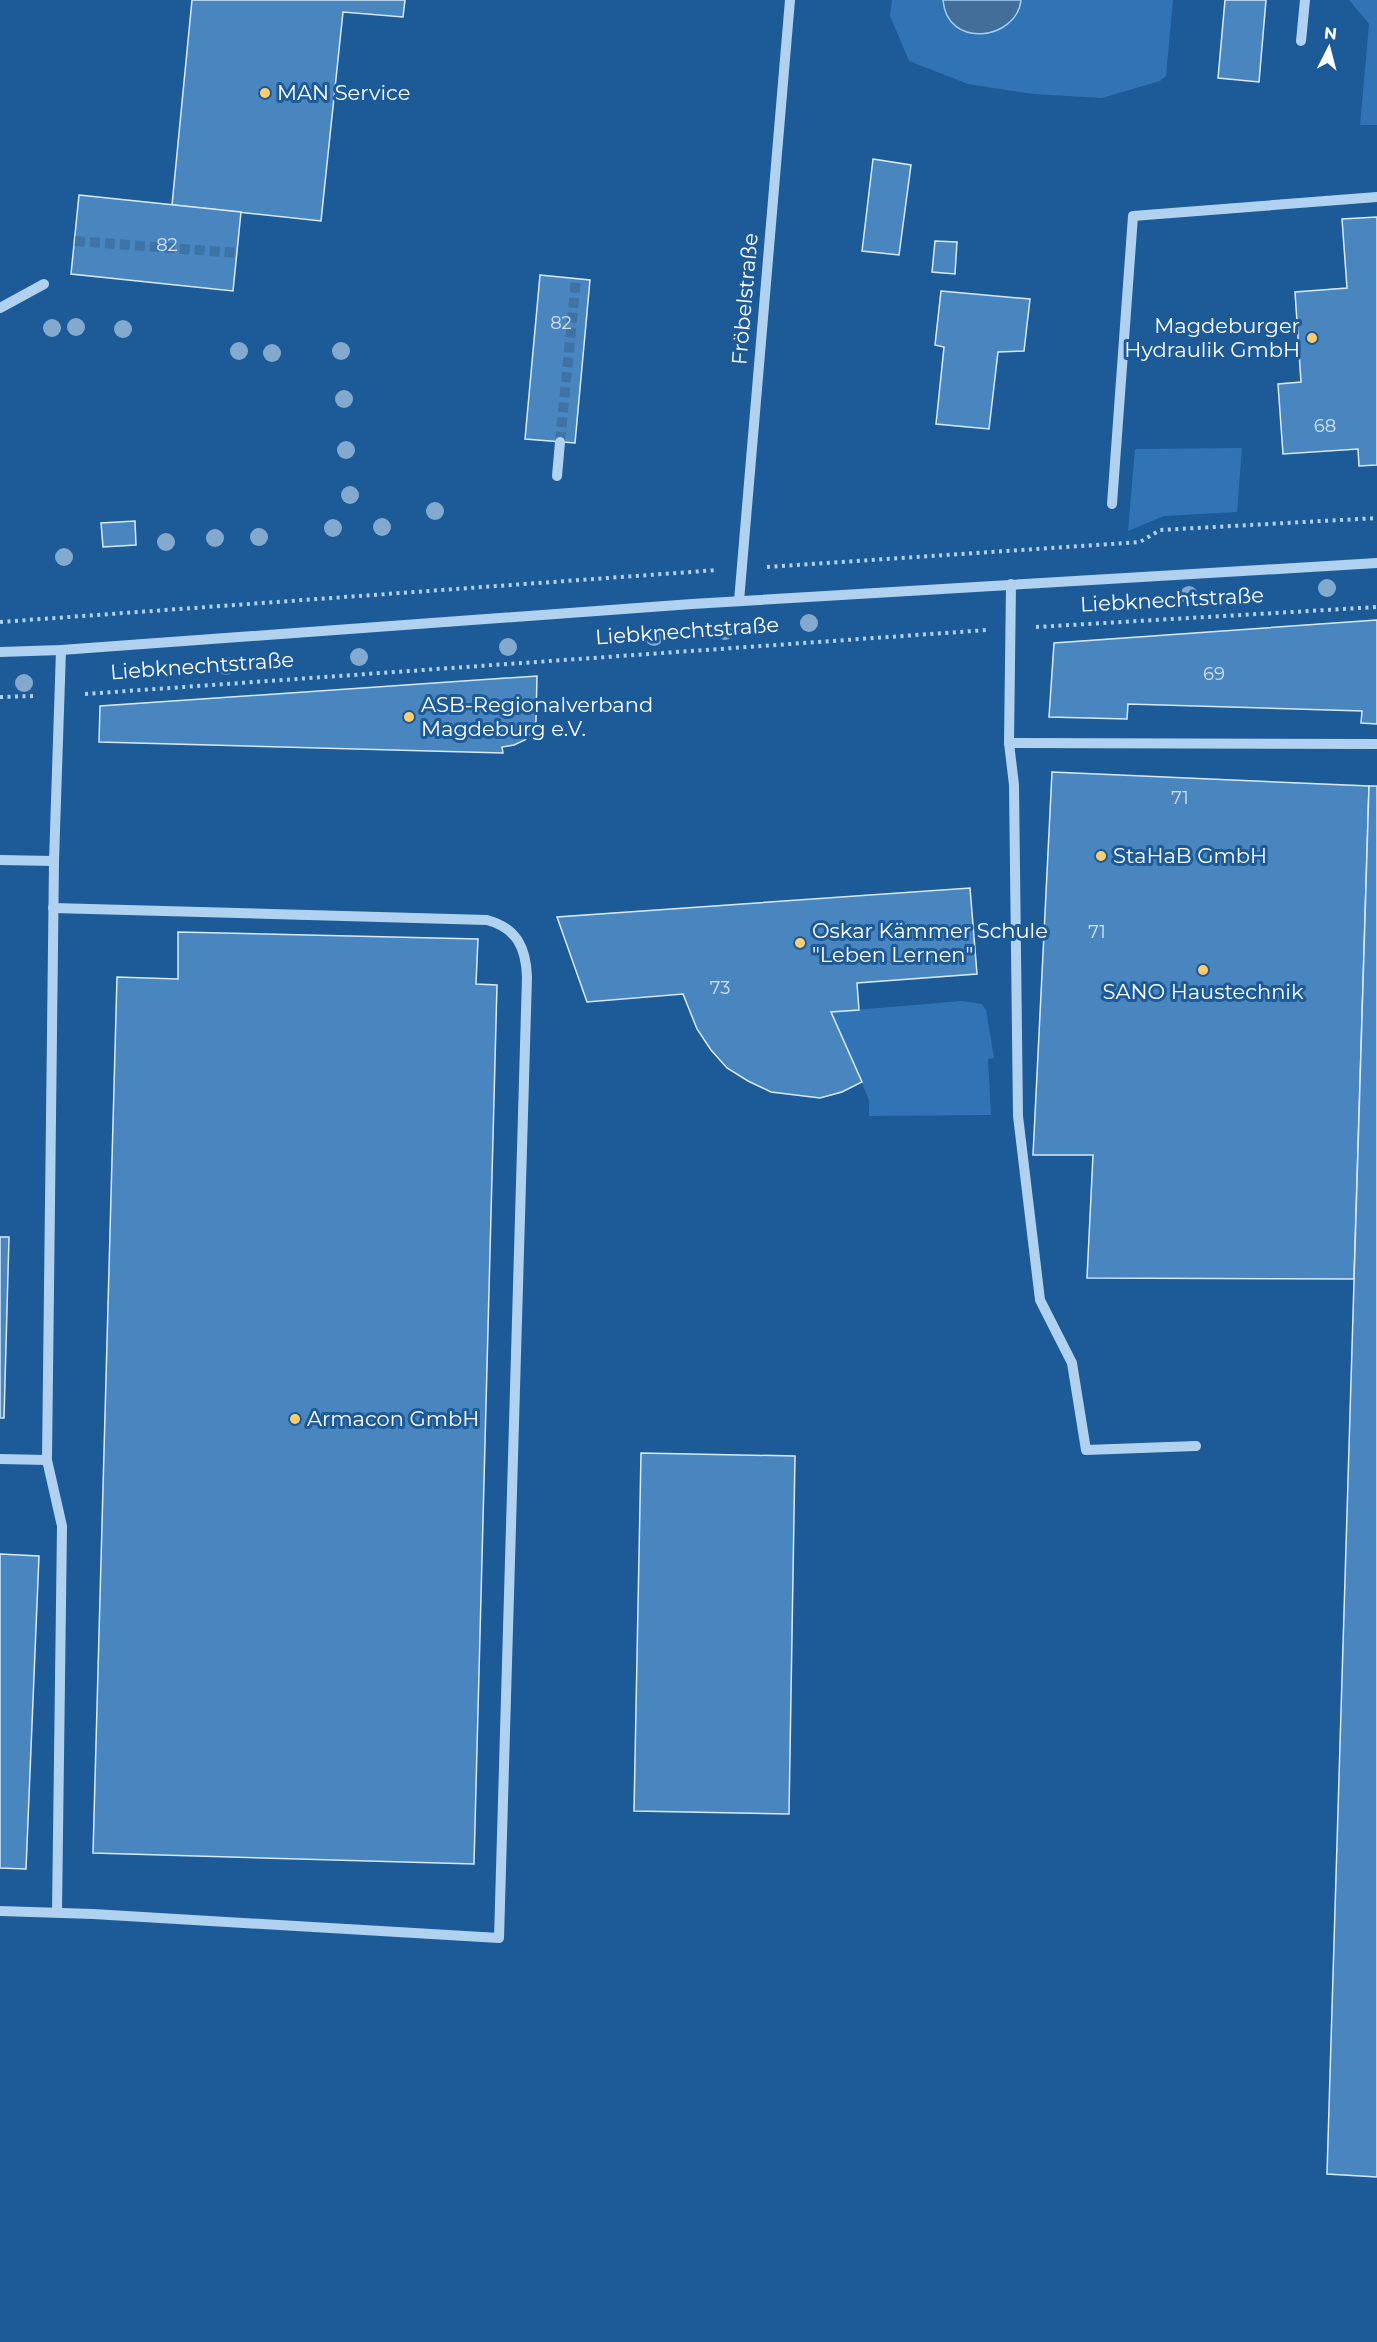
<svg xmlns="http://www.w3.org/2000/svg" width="1377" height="2342" font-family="Montserrat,sans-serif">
	<rect width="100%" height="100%" fill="#1c5a98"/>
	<g fill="#3074b5">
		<polygon points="892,0 1173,0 1166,76 1160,81 1102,98 1033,94 968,84 909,61 890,16"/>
		<polygon points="1349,0 1377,0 1377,125 1360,125 1369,24"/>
		<polygon points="1242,448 1237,512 1164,516 1128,531 1135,449"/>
		<polygon points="962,1001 982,1004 986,1010 994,1058 988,1059 991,1115 869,1116 869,1100 831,1012"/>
	</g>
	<path fill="#436e9a" stroke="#a4cdf2" stroke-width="1.5" d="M 943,0 L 1021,0 C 1017,40 947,50 943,0 Z"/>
	<g fill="#4986c0" stroke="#d8eafb" stroke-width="1.5">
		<polygon points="192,0 405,0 403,17 343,12 321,221 172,205"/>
		<polygon points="1225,0 1266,0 1259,82 1218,78"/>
		<polygon points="873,159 911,165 899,255 862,251"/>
		<polygon points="79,195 241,212 233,291 71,274"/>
		<polygon points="1377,217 1377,465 1359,466 1358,449 1283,454 1278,384 1301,382 1295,292 1347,288 1342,219"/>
		<polygon points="935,241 957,242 955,274 932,272"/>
		<polygon points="540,275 590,280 575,443 525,439"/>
		<polygon points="941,291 1030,299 1024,351 998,352 989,429 936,424 944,347 935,345"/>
		<polygon points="135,521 136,545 103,547 101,523"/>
		<polygon points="1377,620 1377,724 1361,723 1362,711 1128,704 1127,719 1049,717 1054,643"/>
		<polygon points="537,676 536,721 531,733 525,740 514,745 502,747 503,753 99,742 100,706"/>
		<polygon points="1052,772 1369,786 1354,1279 1087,1278 1093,1155 1033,1155"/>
		<polygon points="1369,786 1377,786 1377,2177 1327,2174"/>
		<polygon points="970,888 977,974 857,983 859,1010 831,1012 862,1082 842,1092 820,1098 771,1092 748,1081 727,1068 711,1050 697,1029 683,994 587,1002 557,917"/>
		<polygon points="178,932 478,939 476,984 497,985 474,1864 93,1853 117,977 178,979"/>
		<polygon points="0,1237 9,1237 4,1418 0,1418"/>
		<polygon points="641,1453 795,1456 789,1814 634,1811"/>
		<polygon points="0,1554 39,1556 26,1869 0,1868"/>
	</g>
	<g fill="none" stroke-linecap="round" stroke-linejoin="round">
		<g stroke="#3e73a7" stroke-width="10" stroke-dasharray="10 5" stroke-linecap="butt">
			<polyline points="75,241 237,253"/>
			<polyline points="560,442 576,279"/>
		</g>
		<g stroke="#b1d1f0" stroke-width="4" stroke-dasharray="3 4.5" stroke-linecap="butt">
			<polyline points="767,567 1140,542 1160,530 1377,518"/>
			<polyline points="0,622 718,570"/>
			<polyline points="1036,627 1377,607"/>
			<polyline points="85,694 987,630"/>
			<polyline points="0,697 35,696"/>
		</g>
		<g stroke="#b1d1f0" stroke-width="10">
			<polyline points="1301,41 1305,0"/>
			<polyline points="0,308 44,284"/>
			<polyline points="557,476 560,442"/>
			<polyline points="1112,504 1133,216 1377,197"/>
			<polyline points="1011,584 1009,743 1377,744"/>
			<polyline points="739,601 790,0"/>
			<polyline points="0,652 61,650 692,604 1377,563"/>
			<polyline points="1009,743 1014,785 1018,1116 1040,1300 1072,1363 1086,1450 1196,1446"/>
			<polyline points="0,860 54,861"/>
			<polyline points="0,1459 47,1460"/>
			<path d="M 0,1911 L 93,1914 L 499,1938 L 527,977 C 526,948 517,928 487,920 L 53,908"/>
			<polyline points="57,1912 62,1526 47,1460 54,861 61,650"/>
		</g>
	</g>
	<g fill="#83a9ce">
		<circle cx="76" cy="327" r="9"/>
		<circle cx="52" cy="328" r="9"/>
		<circle cx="123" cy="329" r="9"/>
		<circle cx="239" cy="351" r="9"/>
		<circle cx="341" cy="351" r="9"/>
		<circle cx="272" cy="353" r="9"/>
		<circle cx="344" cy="399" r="9"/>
		<circle cx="346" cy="450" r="9"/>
		<circle cx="350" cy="495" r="9"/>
		<circle cx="435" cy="511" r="9"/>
		<circle cx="382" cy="527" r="9"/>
		<circle cx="333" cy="528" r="9"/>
		<circle cx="259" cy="537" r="9"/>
		<circle cx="215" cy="538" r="9"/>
		<circle cx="166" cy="542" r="9"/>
		<circle cx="64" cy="557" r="9"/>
		<circle cx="1327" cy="588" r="9"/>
		<circle cx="1189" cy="595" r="9"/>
		<circle cx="809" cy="623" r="9"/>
		<circle cx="725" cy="631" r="9"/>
		<circle cx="654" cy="637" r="9"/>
		<circle cx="508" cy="647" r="9"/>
		<circle cx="359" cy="657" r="9"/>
		<circle cx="226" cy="666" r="9"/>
		<circle cx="24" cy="683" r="9"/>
	</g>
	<g fill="#ffcd70" stroke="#1c5a98" stroke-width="2">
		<circle cx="265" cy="93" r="6"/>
		<circle cx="1312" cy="338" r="6"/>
		<circle cx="409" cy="717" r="6"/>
		<circle cx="1101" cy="856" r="6"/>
		<circle cx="800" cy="943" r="6"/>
		<circle cx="1203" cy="970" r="6"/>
		<circle cx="295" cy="1419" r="6"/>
	</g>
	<g text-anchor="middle" stroke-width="6" stroke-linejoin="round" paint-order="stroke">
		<g font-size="18" fill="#d2e1ef">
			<text x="167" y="251">82</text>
			<text x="561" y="329">82</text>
			<text x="1325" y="432">68</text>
			<text x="1214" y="680">69</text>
			<text x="1180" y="804">71</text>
			<text x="1097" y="938">71</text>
			<text x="720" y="994">73</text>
		</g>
		<g font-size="21" fill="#fff" stroke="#1c5a98" text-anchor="start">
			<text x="277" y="100">MAN Service</text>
			<text x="1300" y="333" text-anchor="end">Magdeburger<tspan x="1300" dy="24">Hydraulik GmbH</tspan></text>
			<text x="421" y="712">ASB-Regionalverband<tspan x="421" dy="24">Magdeburg e.V.</tspan></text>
			<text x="1113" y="863">StaHaB GmbH</text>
			<text x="812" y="938">Oskar Kämmer Schule<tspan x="812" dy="24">"Leben Lernen"</tspan></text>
			<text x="1203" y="999" text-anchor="middle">SANO Haustechnik</text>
			<text x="307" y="1426">Armacon GmbH</text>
		</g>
		<g font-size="21" fill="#fff" stroke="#1c5a98">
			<text transform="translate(745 299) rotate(-85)" y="7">Fröbelstraße</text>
			<text transform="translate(1172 600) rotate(-3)" y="7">Liebknechtstraße</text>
			<text transform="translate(687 631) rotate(-4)" y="7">Liebknechtstraße</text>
			<text transform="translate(202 666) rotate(-4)" y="7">Liebknechtstraße</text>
		</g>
	</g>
	<g transform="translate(1329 48) rotate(6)" stroke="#1c5a98" stroke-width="4.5" paint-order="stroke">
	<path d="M0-4.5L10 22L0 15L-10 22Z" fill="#ffffff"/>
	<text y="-9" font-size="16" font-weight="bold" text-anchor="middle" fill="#ffffff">N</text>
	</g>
</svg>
